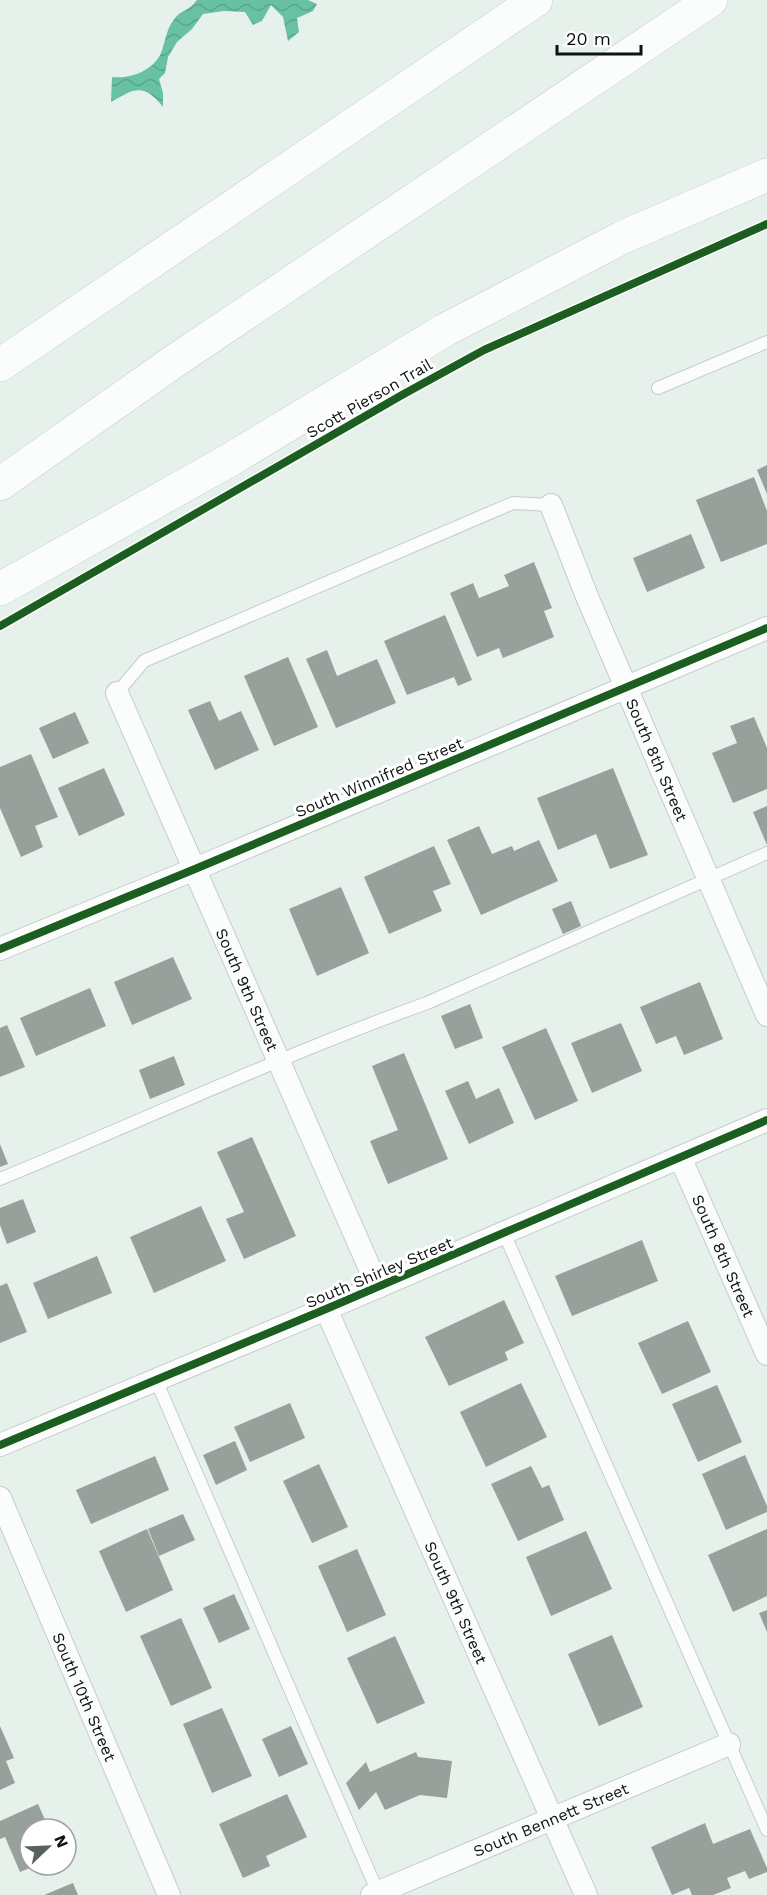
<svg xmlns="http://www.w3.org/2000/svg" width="767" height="1895" font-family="'Work Sans',sans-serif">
	<defs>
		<pattern id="water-waves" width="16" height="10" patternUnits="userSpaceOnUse" patternTransform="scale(1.5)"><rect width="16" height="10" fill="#69c1a5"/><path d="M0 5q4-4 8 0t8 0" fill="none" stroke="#5aa58d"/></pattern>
	</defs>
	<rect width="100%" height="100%" fill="#e6f1eb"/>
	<path fill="url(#water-waves)" d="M 197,0 L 308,0 L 317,4 L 313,11 L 297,18 L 299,32 L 288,41 L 283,17 L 271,5 L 262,21 L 253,25 L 245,12 L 224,11 L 203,14 L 192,29 L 177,42 L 168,57 L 165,73 L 159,79 L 163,93 L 163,107 C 144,83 135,88 111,102 L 112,77 C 130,79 153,71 161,53 C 166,40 166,29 175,18 C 181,10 189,11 197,0 Z"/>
	<g fill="#98a09c">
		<polygon points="767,465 767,494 757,470"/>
		<polygon points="754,477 767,511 767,544 721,562 696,500"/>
		<polygon points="691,534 705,568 647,592 633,558"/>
		<polygon points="534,562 552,608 544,611 554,637 503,658 499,648 477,657 450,593 473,583 479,598 509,586 504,575"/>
		<polygon points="445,615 472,680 458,686 454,677 407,695 384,641"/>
		<polygon points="327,650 337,676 377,659 396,703 336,728 306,659"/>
		<polygon points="288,657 318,727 274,746 244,676"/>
		<polygon points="210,701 219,721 241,711 259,750 215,770 188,710"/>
		<polygon points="75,712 89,743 53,759 39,728"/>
		<polygon points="754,717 767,748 767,789 733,803 712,753 737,743 730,726"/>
		<polygon points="31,754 58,817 35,826 43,847 21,857 0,808 0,767"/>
		<polygon points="104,768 125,815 79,836 58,788"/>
		<polygon points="613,768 648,855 610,869 596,834 558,850 537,798"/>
		<polygon points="767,806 767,845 753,812"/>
		<polygon points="479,826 492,854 512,846 514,851 539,840 558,881 481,915 447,840"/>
		<polygon points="434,846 451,884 433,891 442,911 389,934 364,877"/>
		<polygon points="341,887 369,953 317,976 289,909"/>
		<polygon points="571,901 581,926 563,934 552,909"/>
		<polygon points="173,957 192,999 132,1025 114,982"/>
		<polygon points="700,982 723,1039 684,1055 676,1036 656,1044 640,1007"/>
		<polygon points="90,988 106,1026 36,1056 20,1018"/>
		<polygon points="470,1004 483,1038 455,1049 441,1016"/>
		<polygon points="621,1023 642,1071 592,1093 571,1043"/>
		<polygon points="7,1025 25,1067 0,1077 0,1028"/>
		<polygon points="546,1028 578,1101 535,1120 502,1047"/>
		<polygon points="404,1053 448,1159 388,1184 370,1141 398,1130 372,1066"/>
		<polygon points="174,1056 185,1085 150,1099 139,1070"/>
		<polygon points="468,1081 476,1099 499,1088 514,1123 469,1144 445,1091"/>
		<polygon points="252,1137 296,1236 244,1259 226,1219 244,1212 217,1152"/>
		<polygon points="0,1144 8,1164 0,1167"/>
		<polygon points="23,1199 36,1232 7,1244 0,1225 0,1208"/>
		<polygon points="201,1206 226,1261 154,1293 130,1237"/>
		<polygon points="642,1240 658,1281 572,1316 555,1276"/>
		<polygon points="97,1256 112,1293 48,1319 33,1283"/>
		<polygon points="7,1283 27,1332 0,1343 0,1286"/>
		<polygon points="504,1300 524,1343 505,1352 508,1360 449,1386 425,1337"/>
		<polygon points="688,1321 711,1372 662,1394 638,1343"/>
		<polygon points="521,1383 547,1437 486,1467 460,1412"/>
		<polygon points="717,1385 742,1442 698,1462 672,1404"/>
		<polygon points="290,1403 305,1438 250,1462 234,1427"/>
		<polygon points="235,1441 247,1470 216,1485 203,1455"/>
		<polygon points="745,1455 767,1506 767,1512 726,1530 702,1474"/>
		<polygon points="155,1456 169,1490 91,1524 76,1490"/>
		<polygon points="319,1464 348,1527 312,1543 283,1481"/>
		<polygon points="531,1466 542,1488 549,1485 564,1520 518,1541 491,1484"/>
		<polygon points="183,1514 195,1540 159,1556 148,1529"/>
		<polygon points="147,1529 173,1590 126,1612 99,1551"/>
		<polygon points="767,1529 767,1596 733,1612 708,1555"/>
		<polygon points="586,1531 612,1589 551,1616 526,1557"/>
		<polygon points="357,1549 386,1615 347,1632 318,1566"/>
		<polygon points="234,1594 250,1629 219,1643 203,1608"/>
		<polygon points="767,1610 767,1632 759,1613"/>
		<polygon points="181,1618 212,1688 171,1706 140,1636"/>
		<polygon points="612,1635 643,1707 599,1726 568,1654"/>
		<polygon points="395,1636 425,1703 377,1724 347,1658"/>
		<polygon points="222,1708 252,1776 212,1793 183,1724"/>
		<polygon points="0,1726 14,1758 6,1761 15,1783 0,1790"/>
		<polygon points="291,1726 308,1764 279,1777 262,1739"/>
		<polygon points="416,1752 418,1757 452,1761 447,1798 420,1795 385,1810 376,1792 359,1810 346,1783 366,1762 370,1772"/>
		<polygon points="287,1794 307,1837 266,1856 270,1866 243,1878 219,1824"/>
		<polygon points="38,1804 49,1829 30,1829 30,1865 37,1865 20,1872 5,1837 0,1839 0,1821"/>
		<polygon points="705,1823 713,1844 750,1829 767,1868 767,1872 749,1879 745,1871 727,1878 731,1888 713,1895 692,1895 689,1888 672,1895 651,1847"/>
		<polygon points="73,1883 78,1895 44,1895"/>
	</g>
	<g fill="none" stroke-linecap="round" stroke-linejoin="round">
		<g stroke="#c4cdc9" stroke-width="14">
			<g id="lane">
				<polyline points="658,388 767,342"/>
				<polyline points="117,693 144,661 513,503 551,505"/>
				<path d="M 0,1179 C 142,1121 282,1055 427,1003 L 767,853"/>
				<polyline points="504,1233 767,1830"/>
				<polyline points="156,1380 379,1895"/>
			</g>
		</g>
		<g stroke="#c4cdc9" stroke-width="24">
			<g id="street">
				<path id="s1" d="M 551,505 L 588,599 L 767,1015"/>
				<path id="s2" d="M 117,693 L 378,1287"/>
				<polyline points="0,949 195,869 767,628"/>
				<path id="s3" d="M 680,1157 L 767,1354"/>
				<path id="s4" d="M 326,1309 L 586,1895"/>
				<polyline points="0,1445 326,1309 767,1120"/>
				<path id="s5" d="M 0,1498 L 169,1895"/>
				<path id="s6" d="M 372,1895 L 729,1744"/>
			</g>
		</g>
		<g stroke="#c4cdc9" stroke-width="34">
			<g id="highway">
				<polyline points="0,365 536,0"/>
				<polyline points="0,484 176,360 711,0"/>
				<polyline points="0,589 228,461 445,330 623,237 767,175"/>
			</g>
		</g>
		<use href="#lane" stroke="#fbfdfc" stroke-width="12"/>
		<use href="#street" stroke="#fbfdfc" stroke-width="22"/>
		<use href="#highway" stroke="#fbfdfc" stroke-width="33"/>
		<g stroke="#fff" stroke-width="11">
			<g id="cycleway">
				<polyline points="0,626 402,395 484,350 767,224"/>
				<polyline points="0,949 195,869 767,628"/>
				<polyline points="0,1445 326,1309 767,1120"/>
			</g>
		</g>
		<use href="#cycleway" stroke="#1b5e20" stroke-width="8"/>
	</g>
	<g text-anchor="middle" stroke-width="6" stroke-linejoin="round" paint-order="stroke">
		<g font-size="16" fill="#0c1310" stroke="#fff">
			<text transform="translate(369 398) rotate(-30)" y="6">Scott Pierson Trail</text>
			<text dy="6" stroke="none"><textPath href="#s1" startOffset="276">South 8th Street</textPath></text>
			<text transform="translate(379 777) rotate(-23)" y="6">South Winnifred Street</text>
			<text dy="6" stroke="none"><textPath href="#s2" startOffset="324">South 9th Street</textPath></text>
			<text dy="6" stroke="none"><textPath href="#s3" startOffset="108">South 8th Street</textPath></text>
			<text transform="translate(379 1272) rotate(-23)" y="6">South Shirley Street</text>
			<text dy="6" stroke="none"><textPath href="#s4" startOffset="321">South 9th Street</textPath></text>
			<text dy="6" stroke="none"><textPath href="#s5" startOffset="216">South 10th Street</textPath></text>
			<text dy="6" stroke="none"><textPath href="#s6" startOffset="194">South Bennett Street</textPath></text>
		</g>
	</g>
	<g transform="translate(48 1847) rotate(67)"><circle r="28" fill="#ffffff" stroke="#9ea19f" stroke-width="1.5"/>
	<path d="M0-4.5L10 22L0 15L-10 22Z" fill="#58615d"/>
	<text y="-9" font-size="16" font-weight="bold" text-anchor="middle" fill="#0c1310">N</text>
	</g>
	<path d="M557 45v9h84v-9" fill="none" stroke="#0c1310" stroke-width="3"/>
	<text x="566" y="45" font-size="18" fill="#0c1310" stroke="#ffffff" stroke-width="4.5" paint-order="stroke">20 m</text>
</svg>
